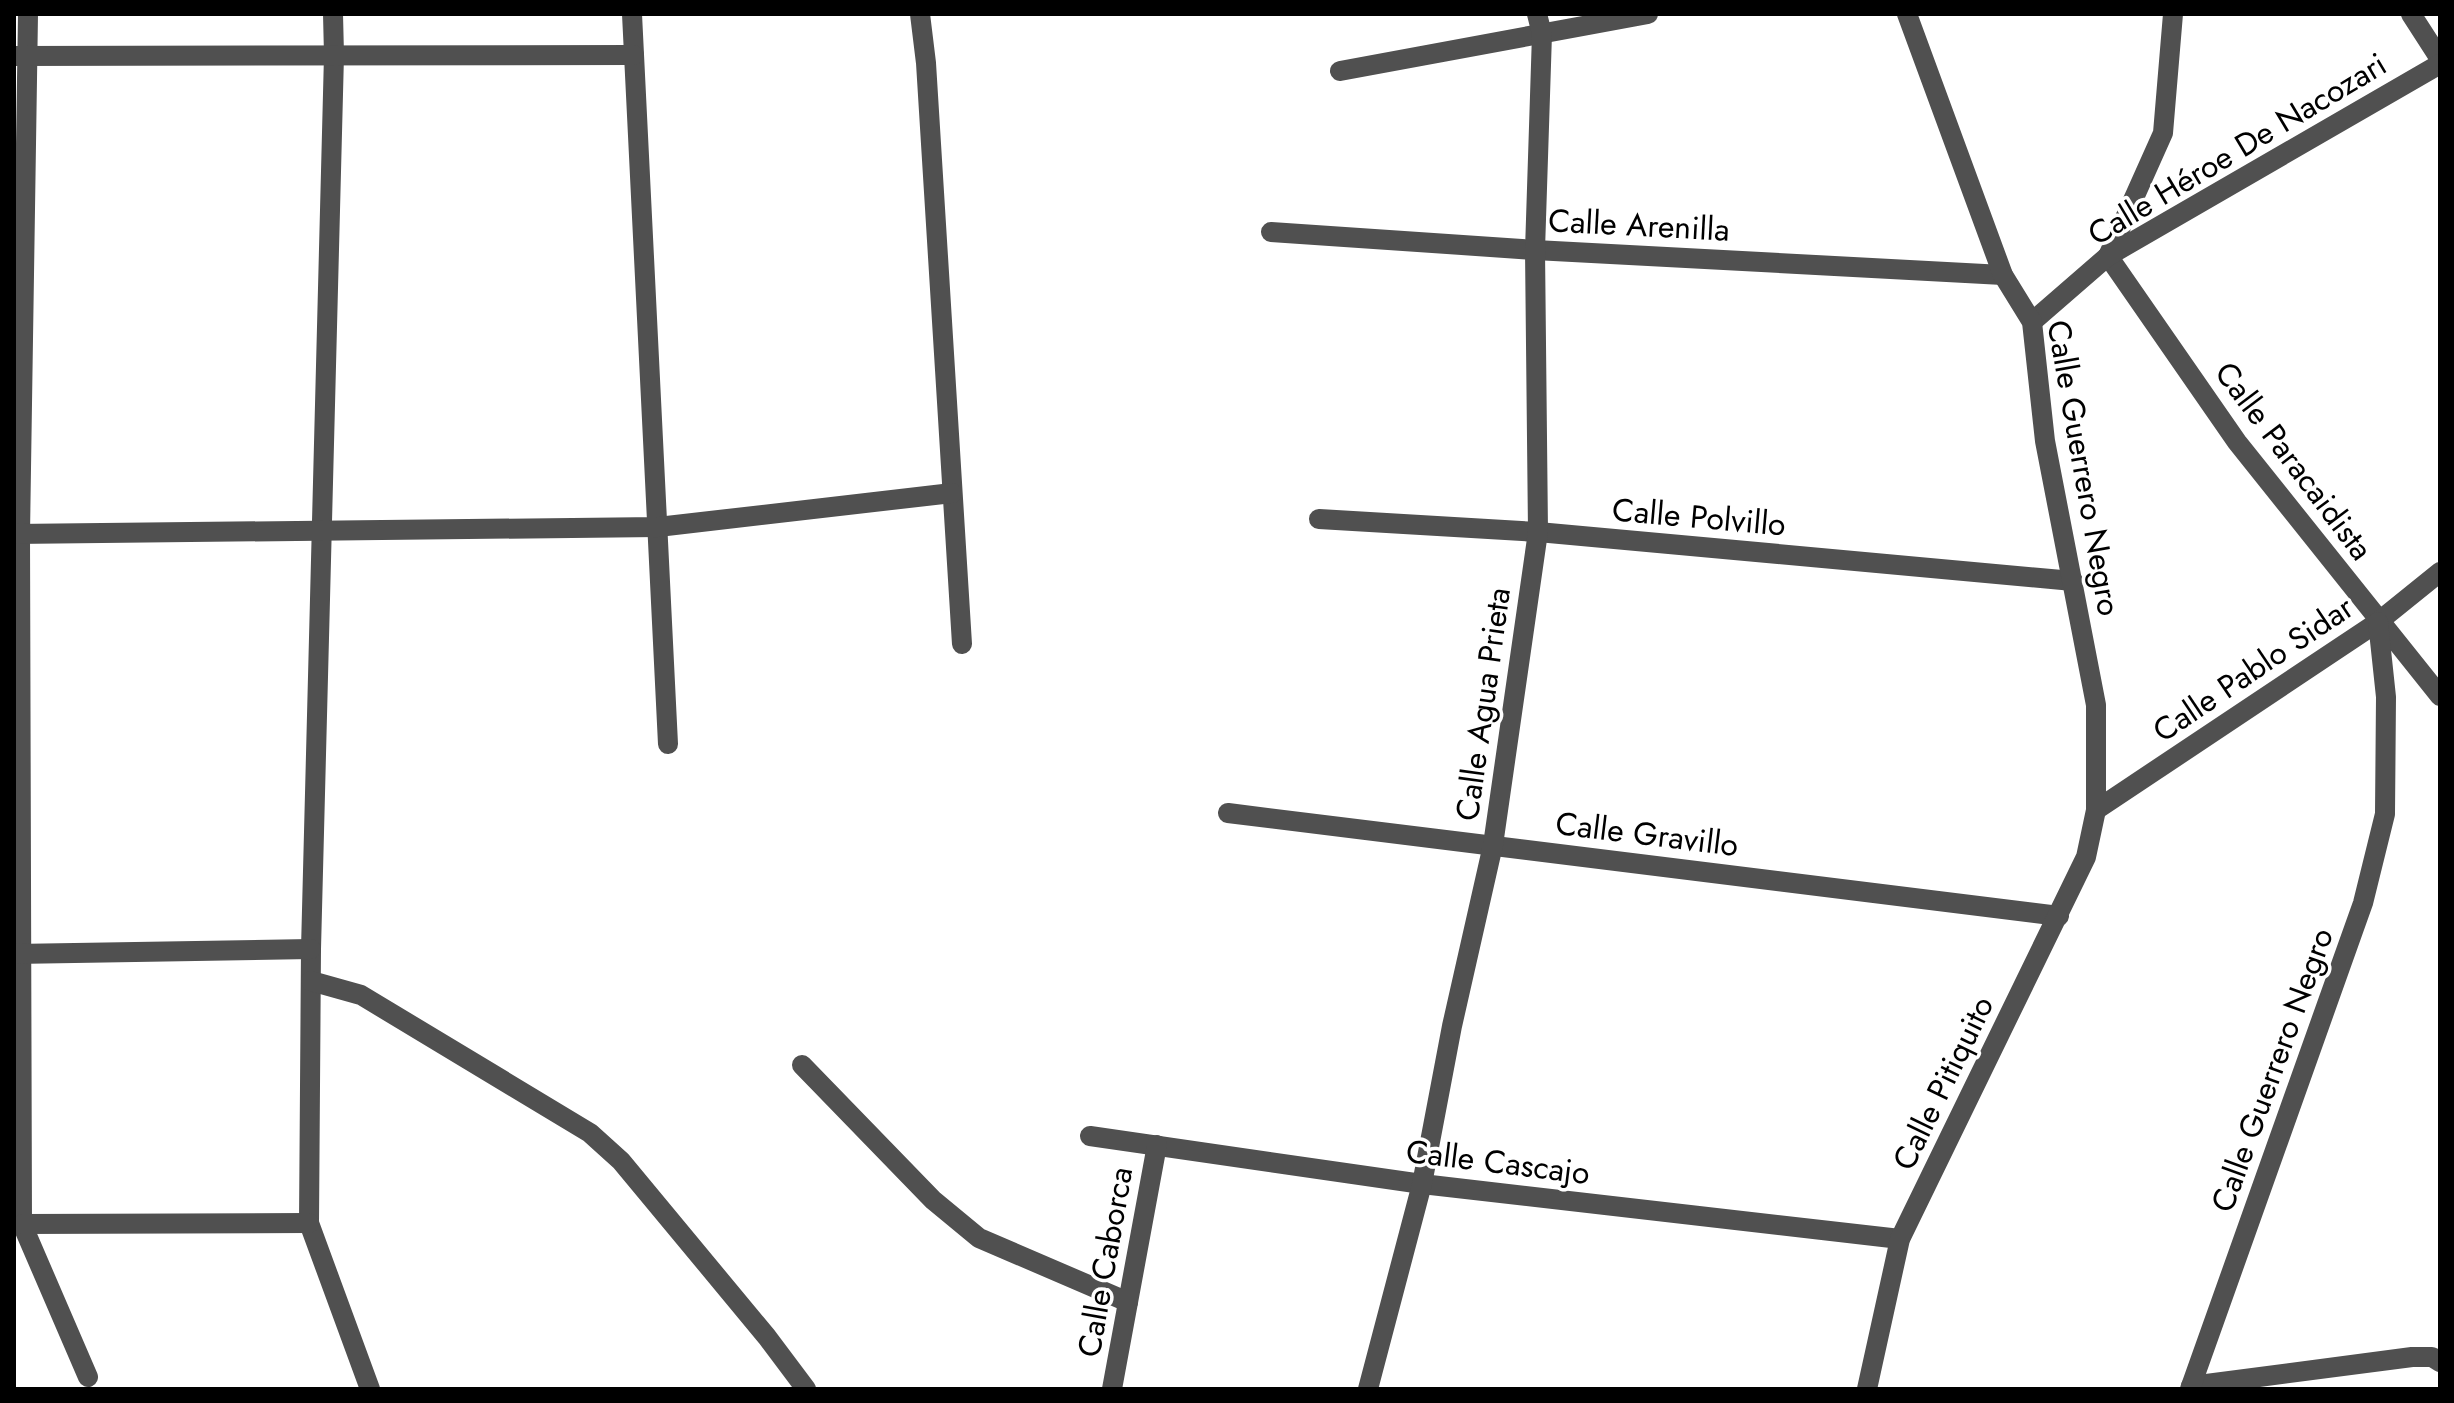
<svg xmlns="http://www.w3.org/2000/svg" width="2454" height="1403" font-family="Jost,sans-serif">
	<rect width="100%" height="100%" fill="#fff"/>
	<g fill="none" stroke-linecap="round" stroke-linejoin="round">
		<g stroke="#505050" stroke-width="20">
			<polyline points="28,14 20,534 22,1224 88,1377"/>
			<polyline points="333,14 334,55 311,949 309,1223 370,1389"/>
			<polyline points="632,14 668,744"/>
			<polyline points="920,14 926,63 962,644"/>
			<polyline points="2411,14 2440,59"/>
			<polyline points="14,56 634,55"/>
			<polyline points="1340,71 1648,14"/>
			<polyline points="1271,232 1535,250 2003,275"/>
			<polyline points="2108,256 2237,442 2440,696"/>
			<polyline points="2108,256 2163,133 2173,14"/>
			<polyline points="2032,322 2108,256 2440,64"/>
			<polyline points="1319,519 1538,532 2073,581"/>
			<polyline points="14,534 658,527 952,493"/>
			<polyline points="2096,810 2378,622 2440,572"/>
			<polyline points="1228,813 2059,916"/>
			<polyline points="14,954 311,949"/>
			<polyline points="311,981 361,995 590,1133 621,1161 767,1337 806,1389"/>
			<polyline points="802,1065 933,1200 979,1238 1128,1302"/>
			<polyline points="1090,1136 1422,1184 1900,1239"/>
			<polyline points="22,1224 309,1223"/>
			<polyline points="2191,1386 2412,1357 2432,1357 2440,1362"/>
			<polyline points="1112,1389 1157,1145"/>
			<polyline points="1368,1389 1422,1184 1452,1026 1493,845 1538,532 1535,250 1542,34 1537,14"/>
			<polyline points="1867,1389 1900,1239 2086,857 2096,810 2096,705 2045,441 2032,322 2003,275 1907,14"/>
			<polyline points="2190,1389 2363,903 2385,814 2386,697 2378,622"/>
		</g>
	</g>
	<g text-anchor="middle" stroke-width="7" stroke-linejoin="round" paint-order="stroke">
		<g font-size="32" fill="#000" stroke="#fff">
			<text transform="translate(2237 149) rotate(-31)" y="11">Calle Héroe De Nacozari</text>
			<text transform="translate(1639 225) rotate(3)" y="11">Calle Arenilla</text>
			<text transform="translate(2294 461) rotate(53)" y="11">Calle Paracaidista</text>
			<text transform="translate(2084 468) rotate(80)" y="11">Calle Guerrero Negro</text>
			<text transform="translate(1699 517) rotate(5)" y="11">Calle Polvillo</text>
			<text transform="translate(2253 669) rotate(-34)" y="11">Calle Pablo Sidar</text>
			<text transform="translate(1483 704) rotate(-82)" y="11">Calle Agua Prieta</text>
			<text transform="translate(1647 834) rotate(7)" y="11">Calle Gravillo</text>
			<text transform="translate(2272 1070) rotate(-70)" y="11">Calle Guerrero Negro</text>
			<text transform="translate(1943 1083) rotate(-64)" y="11">Calle Pitiquito</text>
			<text transform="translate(1498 1162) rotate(7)" y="11">Calle Cascajo</text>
			<text transform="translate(1105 1262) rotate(-80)" y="11">Calle Caborca</text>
		</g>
	</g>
	<rect width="2454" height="1403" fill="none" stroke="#000000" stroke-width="32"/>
</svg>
